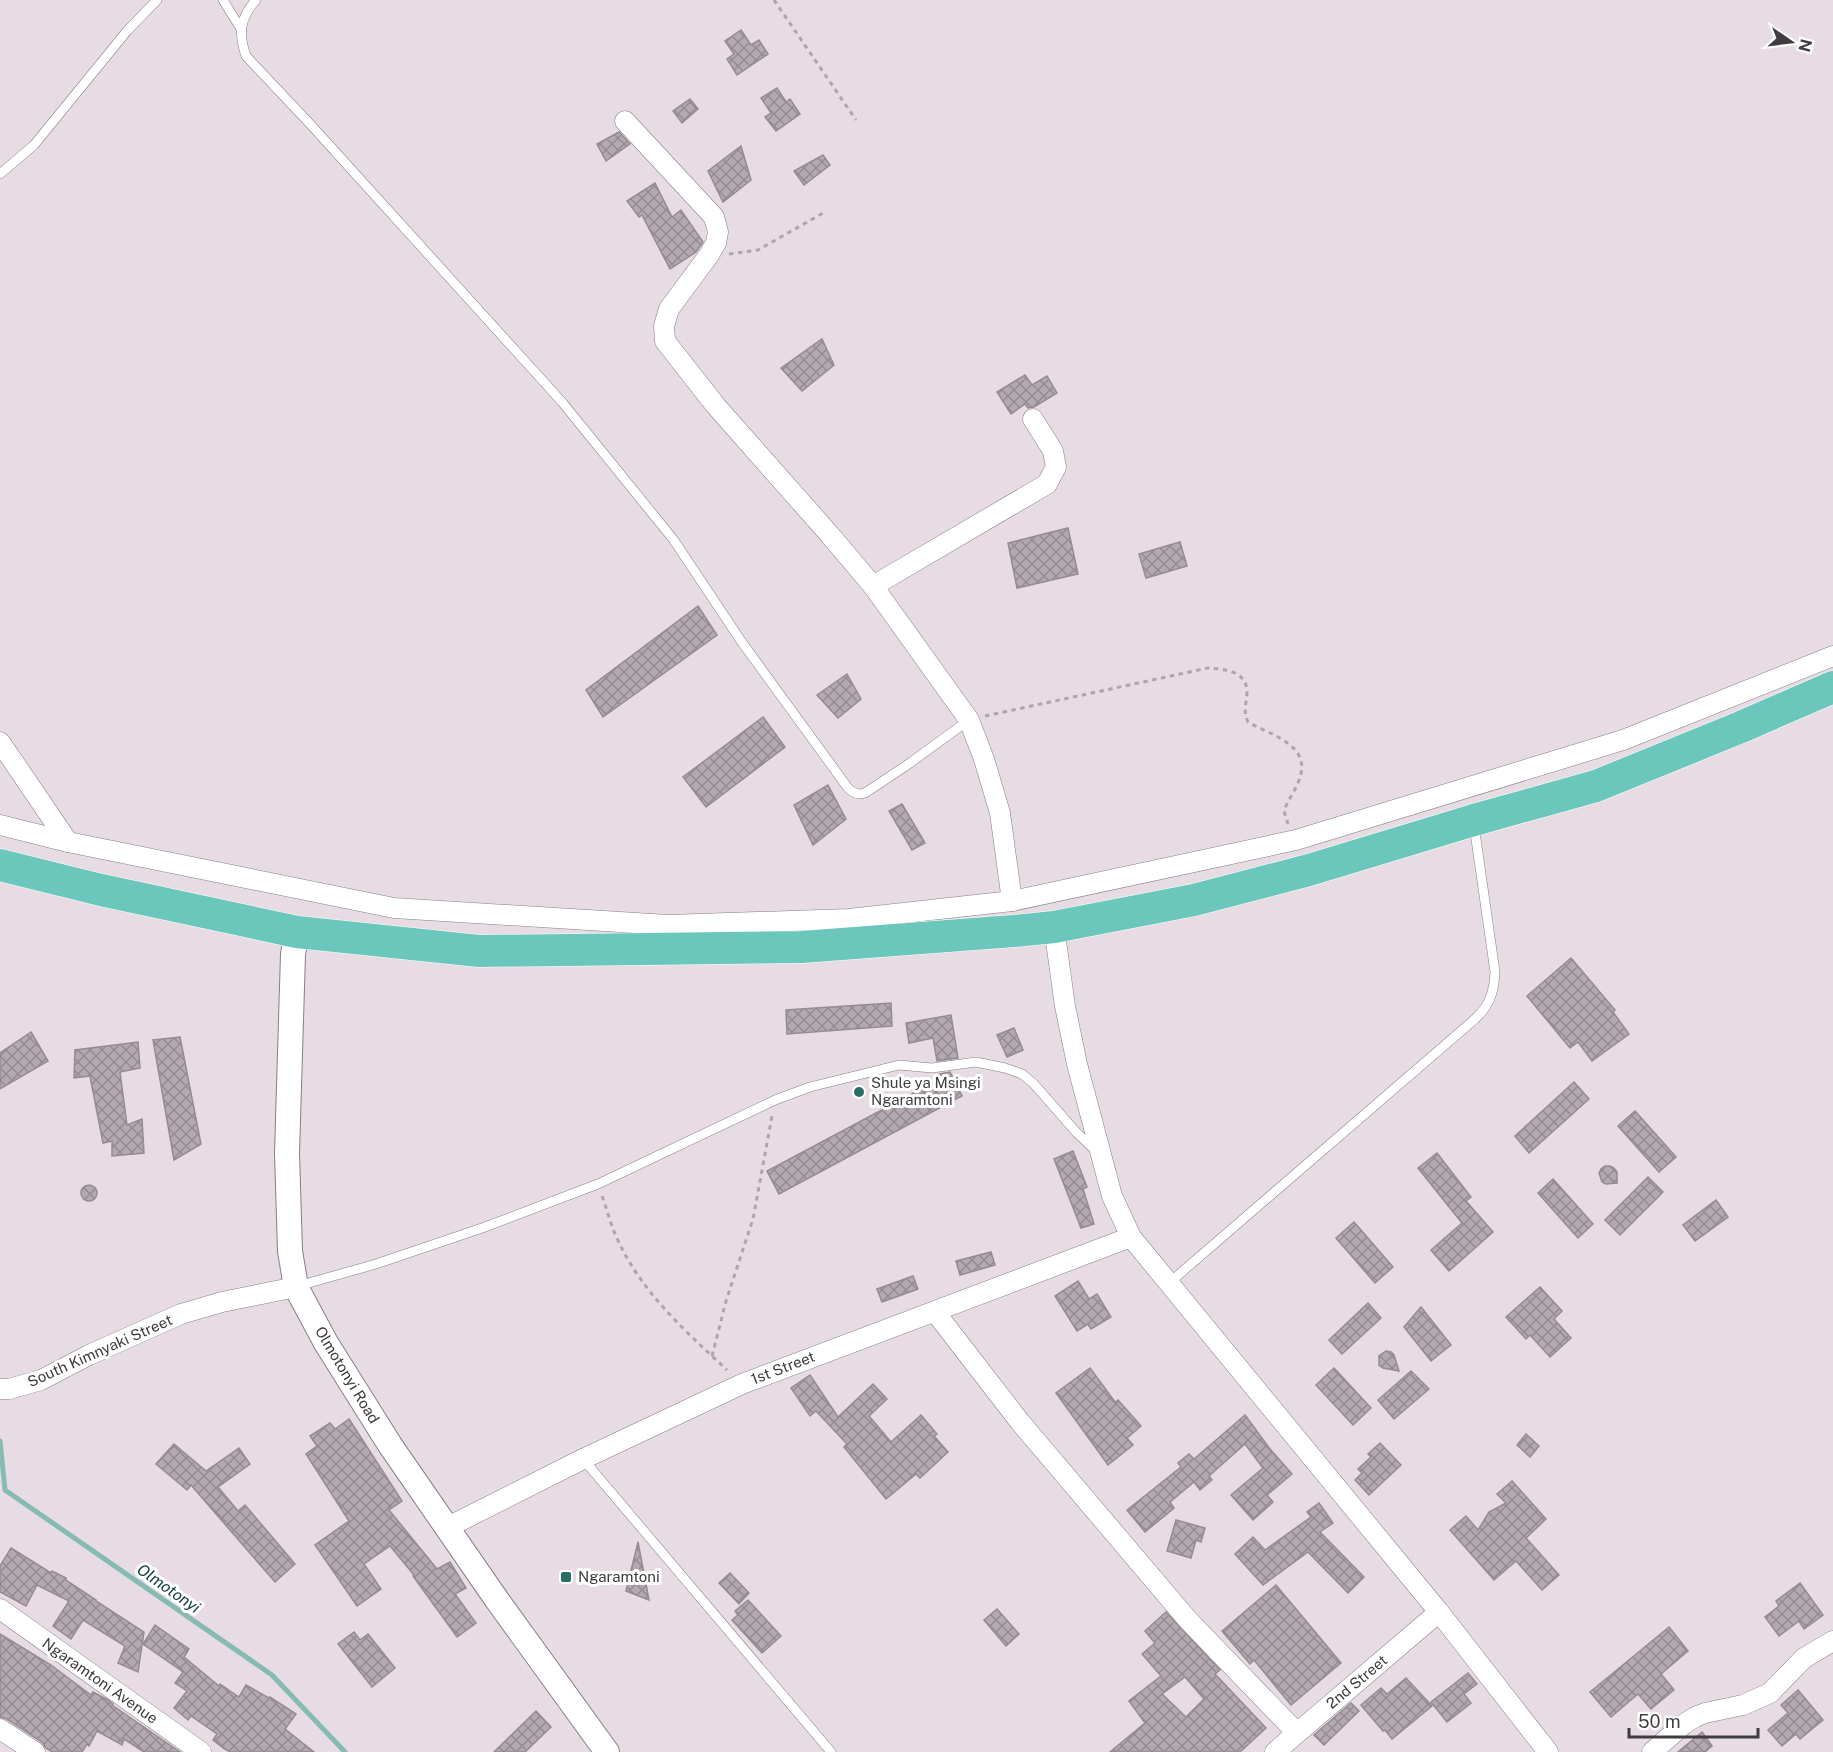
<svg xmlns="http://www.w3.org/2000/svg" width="1833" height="1752" font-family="'Public Sans',sans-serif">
	<defs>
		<pattern id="building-cross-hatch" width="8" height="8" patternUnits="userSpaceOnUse" patternTransform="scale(1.5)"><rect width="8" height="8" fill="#b4a9b1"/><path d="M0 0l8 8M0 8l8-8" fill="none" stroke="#948b91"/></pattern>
	</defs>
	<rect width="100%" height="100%" fill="#e8dce4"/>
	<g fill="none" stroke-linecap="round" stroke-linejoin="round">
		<polyline stroke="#86bbb3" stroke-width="5" points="0,1441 5,1490 272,1675 345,1752"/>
	</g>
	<g fill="url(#building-cross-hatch)" stroke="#958b92" stroke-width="1.5" fill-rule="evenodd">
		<polygon points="741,30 751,45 759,40 768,54 737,75 727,59 734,54 725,41"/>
		<polygon points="777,88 786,102 790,99 800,114 776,131 765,117 771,113 761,98"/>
		<polygon points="690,99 698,109 682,123 673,111"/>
		<polygon points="619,132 630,144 606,161 597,144"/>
		<polygon points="741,146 751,180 723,202 708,171"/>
		<polygon points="823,155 830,165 804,185 794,171"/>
		<polygon points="655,183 672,217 681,210 703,242 696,252 670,269 642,215 639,217 627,201"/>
		<polygon points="822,339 834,365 802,391 781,368"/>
		<polygon points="1025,375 1032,385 1047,376 1057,393 1034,407 1028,408 1025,404 1011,414 997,392"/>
		<polygon points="1068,528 1078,574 1017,588 1008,543"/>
		<polygon points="1180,542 1187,566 1146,578 1139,554"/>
		<polygon points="698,606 717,635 603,717 586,690"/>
		<polygon points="847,674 861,699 838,718 817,695"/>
		<polygon points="763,717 785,747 706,807 683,777"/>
		<polygon points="828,785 846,819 813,845 794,805"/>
		<polygon points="902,804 925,843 912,850 889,811"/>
		<polygon points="1571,958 1615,1010 1613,1012 1629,1034 1592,1061 1578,1042 1570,1048 1527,996"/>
		<polygon points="891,1003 892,1026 787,1034 786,1010"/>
		<polygon points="951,1015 958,1058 937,1061 933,1038 909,1043 906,1023"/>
		<polygon points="1014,1028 1023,1050 1007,1057 997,1035"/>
		<polygon points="31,1032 48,1061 0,1089 0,1053"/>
		<polygon points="180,1037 201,1144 174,1160 153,1040"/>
		<polygon points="138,1042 140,1068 120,1072 127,1125 142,1119 144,1153 112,1156 112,1141 103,1143 90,1076 74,1078 75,1050"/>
		<polygon points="950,1072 962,1096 779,1194 767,1171 940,1079 939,1074"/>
		<polygon points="1574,1082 1589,1099 1529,1153 1515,1136"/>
		<polygon points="1635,1111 1676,1157 1659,1172 1618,1126"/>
		<polygon points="1073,1151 1087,1187 1083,1189 1094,1224 1081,1228 1054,1159"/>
		<polygon points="1437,1153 1471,1197 1466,1201 1493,1232 1449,1271 1431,1250 1462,1223 1418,1168"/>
		<polygon points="1605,1166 1610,1166 1614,1168 1617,1172 1617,1183 1606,1184 1602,1182 1599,1173 1601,1169"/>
		<polygon points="1648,1177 1663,1192 1620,1235 1605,1220"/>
		<polygon points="1553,1179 1593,1224 1578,1238 1538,1193"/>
		<circle cx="89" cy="1193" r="8"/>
		<polygon points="1716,1200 1728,1217 1695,1241 1683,1225"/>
		<polygon points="1354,1222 1393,1267 1375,1283 1336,1238"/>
		<polygon points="991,1252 995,1265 960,1275 956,1261"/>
		<polygon points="913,1276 918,1289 882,1302 877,1289"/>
		<polygon points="1078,1281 1089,1299 1097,1294 1111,1317 1091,1329 1088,1324 1077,1331 1055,1296"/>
		<polygon points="1540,1287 1562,1311 1554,1319 1571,1338 1550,1357 1530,1335 1526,1339 1506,1317"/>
		<polygon points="1368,1303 1381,1318 1342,1354 1329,1340"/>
		<polygon points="1421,1307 1451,1345 1431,1361 1404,1327"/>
		<polygon points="1386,1351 1391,1352 1394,1355 1399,1371 1383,1368 1379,1365 1379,1356"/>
		<polygon points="1090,1368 1115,1402 1118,1400 1141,1426 1127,1438 1133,1445 1108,1465 1056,1393"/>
		<polygon points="1334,1368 1371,1408 1353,1425 1316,1385"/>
		<polygon points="1411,1371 1429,1389 1394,1419 1378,1400"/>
		<polygon points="810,1375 838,1417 873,1384 887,1399 869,1416 891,1442 921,1415 937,1434 934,1436 948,1452 920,1478 916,1474 886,1499 844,1447 847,1444 816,1411 810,1416 791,1388"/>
		<polygon points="1245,1415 1270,1449 1292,1474 1267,1495 1273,1502 1253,1520 1231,1495 1263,1468 1245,1444 1209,1476 1212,1480 1200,1490 1194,1482 1170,1502 1174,1508 1145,1532 1127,1510 1181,1467 1178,1463 1189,1454 1194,1459"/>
		<polygon points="349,1419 402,1501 389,1510 437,1569 450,1562 466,1588 455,1594 476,1623 457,1637 413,1576 414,1575 390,1546 364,1564 381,1589 357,1606 315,1545 349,1521 306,1454 317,1446 310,1436 330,1423 335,1429"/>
		<polygon points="1526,1434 1539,1446 1530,1457 1517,1445"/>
		<polygon points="1380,1443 1401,1465 1369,1495 1355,1480 1362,1473 1358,1469 1371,1457 1368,1454"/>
		<polygon points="174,1444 206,1471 239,1448 250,1464 218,1487 238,1511 245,1505 295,1564 275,1582 191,1485 187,1490 156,1464"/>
		<polygon points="1512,1481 1546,1519 1526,1538 1559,1575 1542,1590 1516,1561 1494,1580 1450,1530 1466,1516 1478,1530 1489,1512 1506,1503 1497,1494"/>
		<polygon points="1319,1503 1333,1523 1320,1532 1364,1577 1348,1593 1308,1552 1263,1585 1235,1554 1253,1537 1265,1550 1311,1517 1307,1512"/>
		<polygon points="1176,1520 1205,1528 1201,1542 1196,1540 1191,1558 1167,1551"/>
		<polygon points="638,1542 649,1600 626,1591"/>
		<polygon points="11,1548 51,1573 52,1571 66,1578 66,1580 96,1600 96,1601 144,1632 138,1672 118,1663 125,1646 83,1620 71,1639 53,1626 69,1601 37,1585 26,1606 0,1592 0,1566"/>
		<polygon points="730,1573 749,1593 739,1604 719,1583"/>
		<polygon points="1800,1583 1823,1615 1804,1629 1799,1621 1779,1636 1765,1617 1779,1606 1776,1601"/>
		<polygon points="1276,1585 1341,1663 1291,1705 1254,1660 1250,1664 1222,1631"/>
		<polygon points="748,1600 781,1636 762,1653 732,1620 738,1615 735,1611"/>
		<polygon points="997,1609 1019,1634 1006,1646 984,1620"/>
		<path d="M 1166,1612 L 1220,1670 L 1215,1674 L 1266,1728 L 1240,1752 L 1110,1752 L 1145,1723 L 1129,1701 L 1161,1676 L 1142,1654 L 1155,1643 L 1145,1631 ZM 1185,1677 L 1204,1699 L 1186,1717 L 1162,1694 Z"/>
		<polygon points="155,1625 189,1649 184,1657 219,1686 220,1684 239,1697 246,1685 269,1698 270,1697 296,1714 285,1729 314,1752 230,1752 223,1748 213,1740 217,1734 191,1716 188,1720 174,1708 187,1691 175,1683 183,1672 143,1644"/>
		<polygon points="1669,1627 1688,1651 1661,1674 1674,1690 1651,1709 1638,1694 1611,1717 1590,1692"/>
		<polygon points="354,1632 360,1640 368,1634 395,1668 372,1687 338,1644"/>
		<polygon points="0,1634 51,1665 91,1695 93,1692 108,1700 113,1704 112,1705 180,1752 144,1752 124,1739 122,1745 97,1731 89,1746 87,1744 82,1752 52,1752 46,1748 42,1742 7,1719 0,1717"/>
		<polygon points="1468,1673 1477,1684 1464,1694 1471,1703 1447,1722 1431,1702"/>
		<polygon points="1406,1678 1432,1706 1392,1739 1385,1730 1383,1731 1361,1705 1381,1688 1387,1694"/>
		<polygon points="1798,1690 1823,1720 1800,1739 1796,1734 1782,1746 1768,1730 1788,1713 1781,1705"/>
		<polygon points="1351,1703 1359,1711 1324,1745 1314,1735"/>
		<polygon points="536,1711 551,1727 525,1752 494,1752"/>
		<polygon points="1702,1732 1712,1746 1705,1752 1678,1752"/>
	</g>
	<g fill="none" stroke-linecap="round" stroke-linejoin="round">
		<g stroke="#887e85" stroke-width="10">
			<g id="service">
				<polyline points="223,0 241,29"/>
				<path d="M 256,0 C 240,18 238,33 246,56 L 311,125 L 562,402 L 673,539 L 741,641 L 848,788 C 853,793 857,795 865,793 L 910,763 L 969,720"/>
				<polyline points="0,174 34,145 127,31 157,0"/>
				<path d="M 1169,1283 L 1475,1019 C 1490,1005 1494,992 1495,972 L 1474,825"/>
				<polyline points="298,1286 376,1264 485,1227 598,1184 775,1100 810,1087 899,1065 932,1068 976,1062 1005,1068 1022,1074 1034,1084 1076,1132 1096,1151"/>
				<polyline points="583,1459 831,1752"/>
			</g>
		</g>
		<g stroke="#887e85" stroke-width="21">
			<g id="minor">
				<polyline points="625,121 714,217 718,232 716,243 709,255 669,309 664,326 665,341 716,406 830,535 873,586 969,720 984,759 1000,813 1012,901"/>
				<polyline points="873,586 1047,484 1056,467 1053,451 1033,419"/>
				<polyline points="0,742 68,842"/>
				<polyline points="0,825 68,842 394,908 668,925 849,919 1012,901 1296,840 1623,740 1833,656"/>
				<polyline points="1054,927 1065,1006 1077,1064 1112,1196 1131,1237 1439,1612 1548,1752"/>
				<polyline points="935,1312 1020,1422 1188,1620 1297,1733"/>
				<polyline points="0,1389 9,1389 41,1380 89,1355 181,1314 222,1302 296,1287"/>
				<polyline points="446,1528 583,1459 742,1384 1131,1237"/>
				<polyline points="0,1609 201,1752"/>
				<polyline points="0,1729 35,1752"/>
				<polyline points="1275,1752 1439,1612"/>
				<polyline points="1652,1752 1684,1724 1695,1717 1705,1713 1743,1705 1770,1693 1804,1658 1833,1641"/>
			</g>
		</g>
		<g stroke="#887e85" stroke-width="26">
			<polyline id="tertiary" points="297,932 293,954 287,1153 290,1251 296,1287 326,1343 390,1445 497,1600 607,1752"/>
		</g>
		<g stroke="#fff" stroke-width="33">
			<polyline id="trunk" points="0,865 101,890 297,932 479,951 802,947 1014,931 1054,927 1194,900 1309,870 1474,820 1596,786 1741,727 1833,687"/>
		</g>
		<g stroke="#aea5ab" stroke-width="3" stroke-dasharray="4.5 4.5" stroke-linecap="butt">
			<polyline points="774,0 856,120"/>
			<polyline points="729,254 758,250 823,213"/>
			<path d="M 985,716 L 1208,668 C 1225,669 1248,671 1247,694 C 1246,705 1243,711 1248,722 C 1268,734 1311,744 1300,777 C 1297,789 1288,799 1284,811 L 1288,824"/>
			<path d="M 602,1196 C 607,1209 610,1223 616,1236 C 640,1291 684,1330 727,1370"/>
			<polyline points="712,1356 726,1301 753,1219 772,1116"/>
		</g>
		<use href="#service" stroke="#fff" stroke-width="9"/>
		<use href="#minor" stroke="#fff" stroke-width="20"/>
		<use href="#tertiary" stroke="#fff" stroke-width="24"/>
		<use href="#trunk" stroke="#6bc6bb" stroke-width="32"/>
	</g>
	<g fill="#266e66" stroke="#fff" stroke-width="2">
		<circle cx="859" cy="1092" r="6"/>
		<rect x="560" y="1571" width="12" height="12" rx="3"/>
	</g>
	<g text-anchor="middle" stroke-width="6" stroke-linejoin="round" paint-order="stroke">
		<g font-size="15" fill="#3f3b3e" stroke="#fff" text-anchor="start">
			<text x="871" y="1088">Shule ya Msingi<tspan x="871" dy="17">Ngaramtoni</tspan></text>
			<text x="578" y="1582">Ngaramtoni</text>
		</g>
		<g font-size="15" fill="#3f3b3e" stroke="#fff">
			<text transform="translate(100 1351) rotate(-24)" y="5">South Kimnyaki Street</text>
			<text transform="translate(783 1368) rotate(-21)" y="5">1st Street</text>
			<text transform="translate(347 1375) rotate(59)" y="5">Olmotonyi Road</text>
			<text transform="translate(100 1681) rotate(35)" y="5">Ngaramtoni Avenue</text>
			<text transform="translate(1357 1682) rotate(-40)" y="5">2nd Street</text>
		</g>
		<g font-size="16" font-style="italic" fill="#13433e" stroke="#fff">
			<text transform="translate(169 1588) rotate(35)" y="6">Olmotonyi</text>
		</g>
	</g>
	<g transform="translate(1791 42) rotate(104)" stroke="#ffffff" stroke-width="4.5" paint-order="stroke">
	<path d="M0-4.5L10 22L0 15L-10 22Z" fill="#3f3b3e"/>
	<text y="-9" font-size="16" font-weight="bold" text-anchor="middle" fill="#3f3b3e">N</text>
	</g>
	<path d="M1629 1728v9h129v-9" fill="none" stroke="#3f3b3e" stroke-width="3"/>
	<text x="1638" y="1728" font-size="18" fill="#3f3b3e" stroke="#ffffff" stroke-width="4.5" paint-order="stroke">50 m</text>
</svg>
